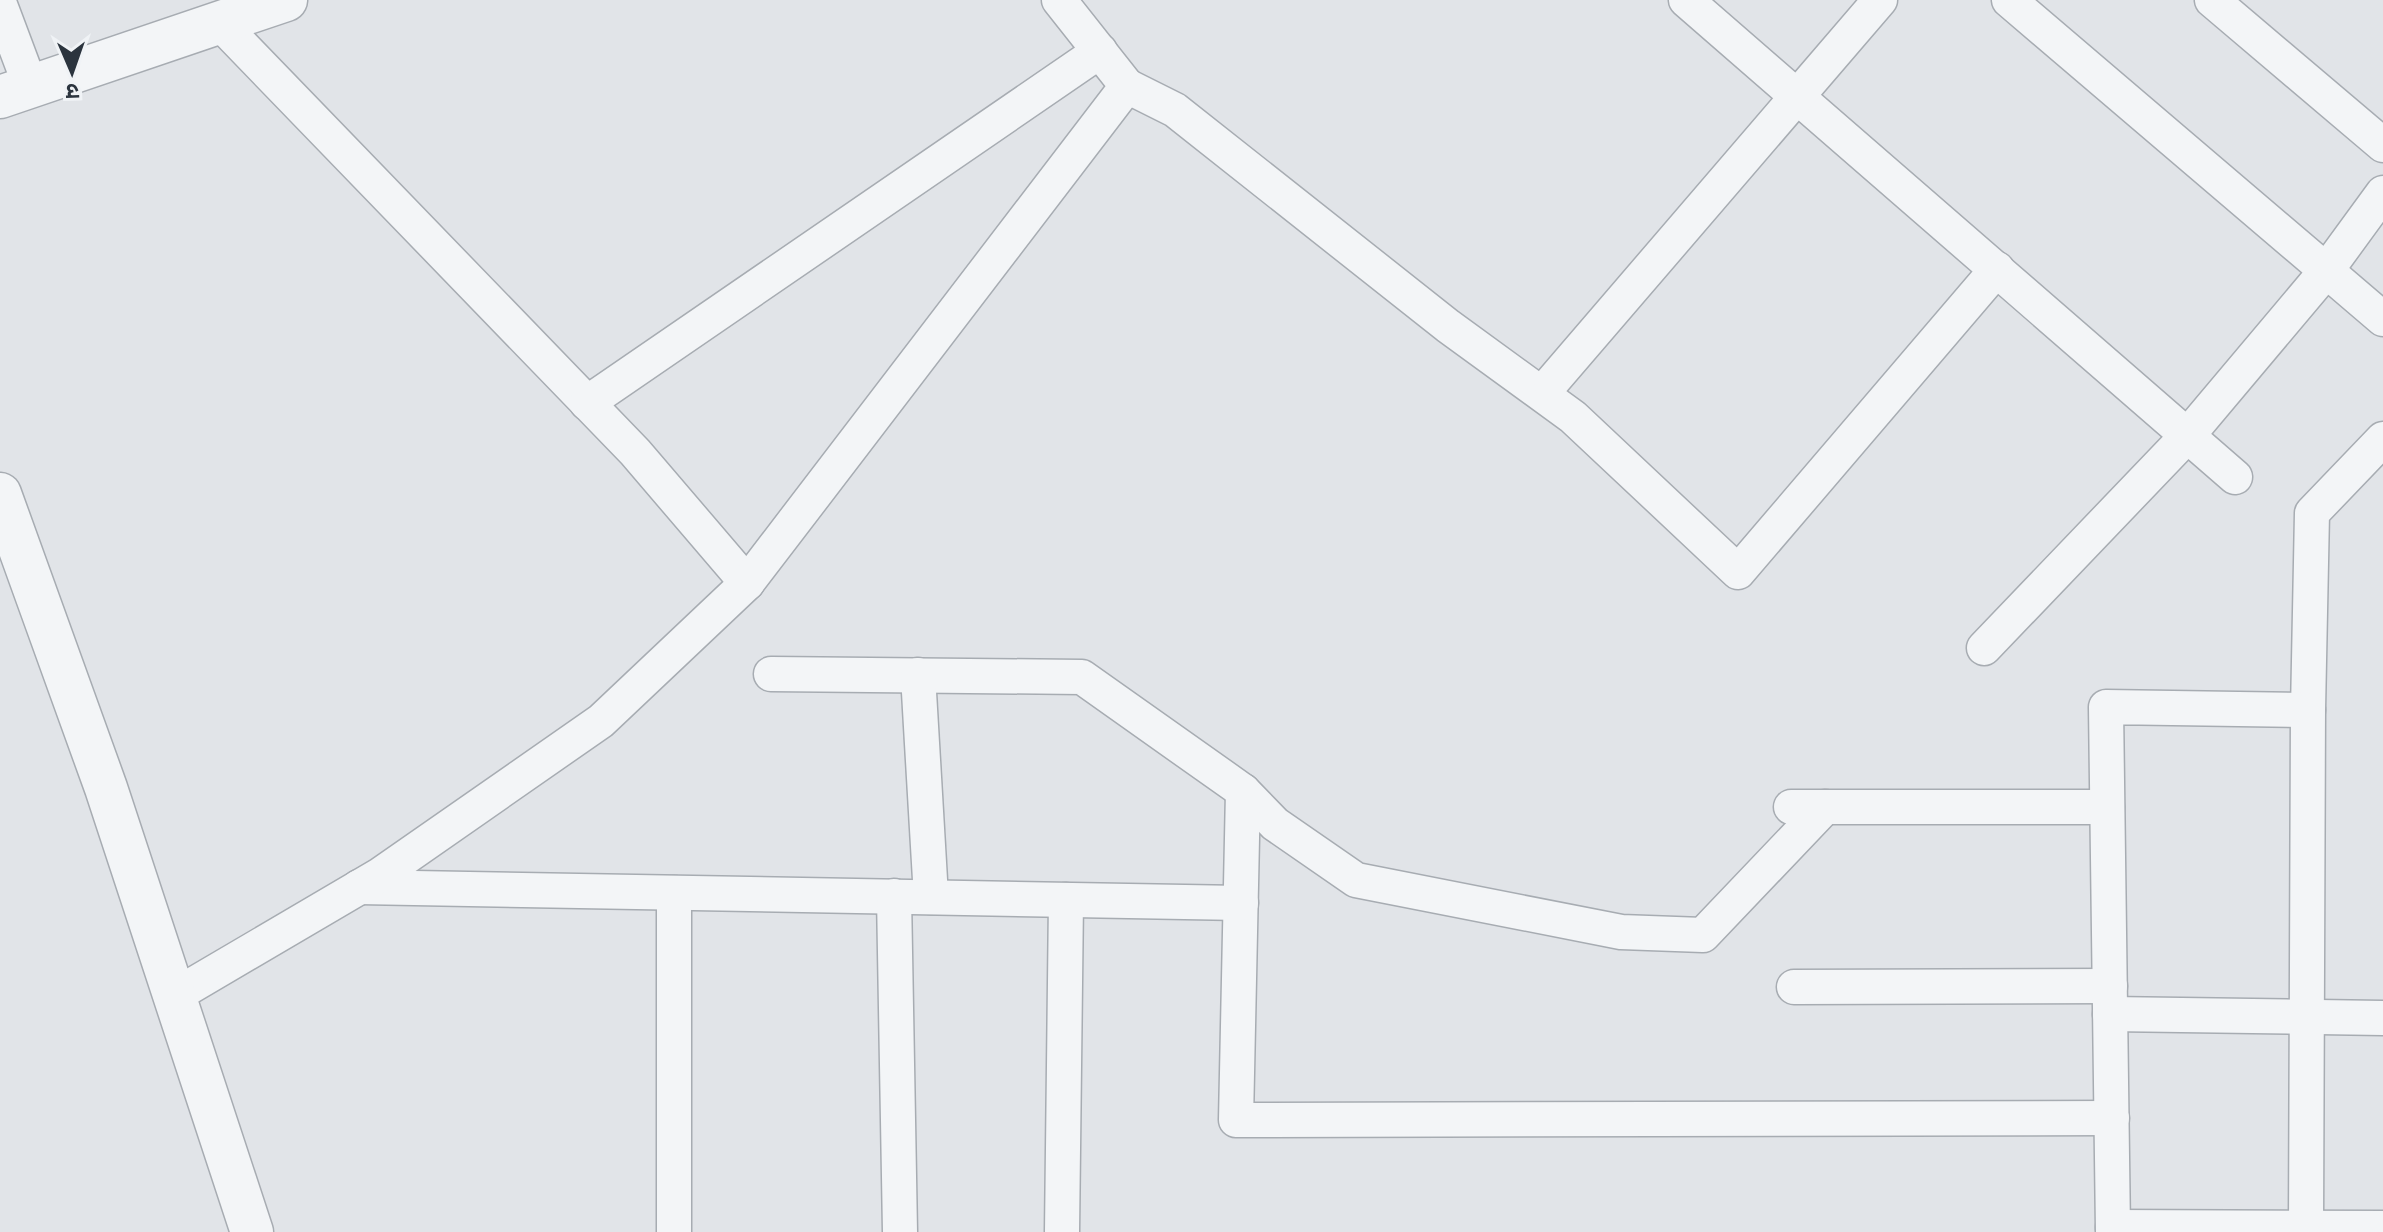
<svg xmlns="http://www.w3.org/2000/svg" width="2383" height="1232" font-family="Rubik,'Noto Sans Devanagari',sans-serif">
	<rect width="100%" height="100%" fill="#e1e4e8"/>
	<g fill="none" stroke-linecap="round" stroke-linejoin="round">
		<g stroke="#a7acb2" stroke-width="37">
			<g id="minor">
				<polyline points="1686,0 2235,477"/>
				<polyline points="2009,0 2383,319"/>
				<polyline points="2212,0 2383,145"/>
				<polyline points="0,5 30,85"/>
				<polyline points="219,22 635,452 747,583"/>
				<polyline points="1127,86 1175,110 1448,326 1573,417 1738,572 1997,269"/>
				<polyline points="1551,383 1880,0"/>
				<polyline points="587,403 1100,51"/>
				<polyline points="1984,648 2188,435 2326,271 2383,193"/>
				<polyline points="771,674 1082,677 1243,791 1275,824 1356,880 1621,932 1703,935 1825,807"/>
				<polyline points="918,675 931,897"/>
				<polyline points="1243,791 1236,1120 2112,1118"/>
				<polyline points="1791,807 2107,807"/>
				<polyline points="359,887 1241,903"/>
				<polyline points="894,896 900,1232"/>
				<polyline points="1794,987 2110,986"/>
				<polyline points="174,996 380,875 601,721 747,583 1127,86 1059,0"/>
				<polyline points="2110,1014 2383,1018"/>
				<polyline points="2113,1227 2383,1228"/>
				<polyline points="2306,1227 2308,710 2312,513 2383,439"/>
				<polyline points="674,1232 674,893"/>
				<polyline points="1062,1232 1066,900"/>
				<polyline points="2113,1232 2106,707 2308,710"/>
			</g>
		</g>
		<g stroke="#a7acb2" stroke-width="45">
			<g id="tertiary">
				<polyline points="0,97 286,0"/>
				<polyline points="0,494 106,788 252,1232"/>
			</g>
		</g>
		<use href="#minor" stroke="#f3f5f7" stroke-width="34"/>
		<use href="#tertiary" stroke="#f3f5f7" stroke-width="42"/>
	</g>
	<g transform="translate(72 72) rotate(178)" stroke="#f0f3f6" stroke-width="6" paint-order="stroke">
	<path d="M0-6L14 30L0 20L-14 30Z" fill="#2b343e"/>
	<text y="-12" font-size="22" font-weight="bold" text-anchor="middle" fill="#2b343e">उ</text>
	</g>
</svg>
